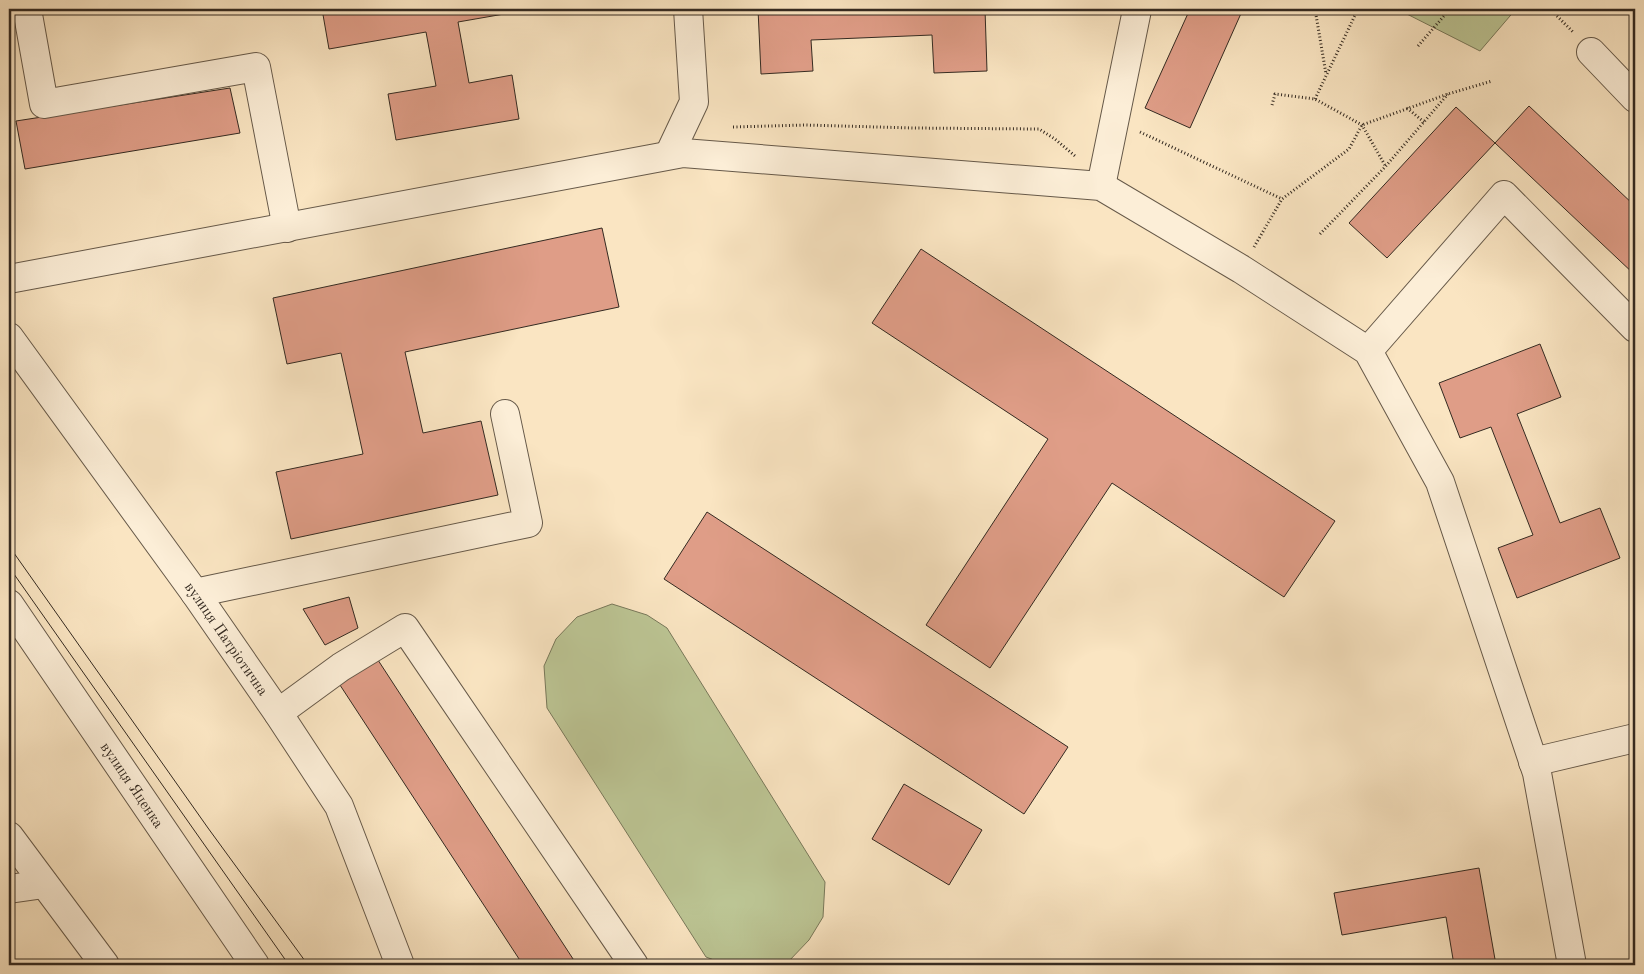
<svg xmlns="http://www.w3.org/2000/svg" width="1644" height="974" font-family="'Old Standard TT',serif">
	<rect width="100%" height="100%" fill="#fae5c2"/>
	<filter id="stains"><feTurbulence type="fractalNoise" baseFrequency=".004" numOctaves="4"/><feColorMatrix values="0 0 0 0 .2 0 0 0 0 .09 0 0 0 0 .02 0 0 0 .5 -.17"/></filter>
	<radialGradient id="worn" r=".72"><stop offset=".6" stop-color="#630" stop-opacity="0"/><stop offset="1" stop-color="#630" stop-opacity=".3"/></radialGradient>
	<g fill="#bcc594" stroke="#78785a">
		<polygon points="1397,9 1516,9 1480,51"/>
		<polygon points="612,604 647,615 667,628 825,882 823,917 809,940 788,962 779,965 727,965 706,957 547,708 544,666 556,639 577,617"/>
	</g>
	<g fill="#df9d87" stroke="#342a21">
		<polygon points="322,9 504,9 504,14 458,22 469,83 512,75 519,119 396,140 388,94 436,86 426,32 329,49"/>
		<polygon points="758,9 985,9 987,71 934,73 932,35 811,40 813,71 761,74"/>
		<polygon points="1190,9 1243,9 1190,128 1145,108"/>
		<polygon points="230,88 240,133 25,169 16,121"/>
		<polygon points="1529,106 1635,206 1635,275 1495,143"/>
		<polygon points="1456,107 1495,143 1387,258 1349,223"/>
		<polygon points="602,228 619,307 405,352 423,433 481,421 498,495 291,539 276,472 363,454 341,353 287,364 273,298"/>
		<polygon points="921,249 1335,521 1284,597 1112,483 990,668 926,625 1048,439 872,323"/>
		<polygon points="1540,344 1561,397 1517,414 1560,523 1600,508 1620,558 1517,598 1498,548 1533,535 1491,427 1460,438 1439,383"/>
		<polygon points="707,512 1068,747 1024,814 664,579"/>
		<polygon points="349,597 358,628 325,645 303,609"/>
		<polygon points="376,657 577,965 523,965 338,682"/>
		<polygon points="904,784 982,830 949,885 872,839"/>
		<polygon points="1479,868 1496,965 1454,965 1446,917 1342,935 1334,893"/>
	</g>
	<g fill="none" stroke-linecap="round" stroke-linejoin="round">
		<g stroke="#665949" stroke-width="30">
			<g id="minor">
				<polyline points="27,9 44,104 256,67 287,228"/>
				<polyline points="1591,52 1635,98"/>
				<polyline points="669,155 694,102 688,9"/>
				<polyline points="1101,186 1137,10 1135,9"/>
				<polyline points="9,279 683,153 1101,186 1241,269 1368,351 1440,482 1537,773 1572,965"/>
				<path id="s1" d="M 9,337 L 195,593 L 278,713 L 339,806 L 400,965"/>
				<polyline points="1368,351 1504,195 1635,328"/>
				<polyline points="195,593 528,523 505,414"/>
				<path id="s2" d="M 9,604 L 255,965"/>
				<polyline points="278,713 341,667 405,628 634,965"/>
				<polyline points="1533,762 1635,738"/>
				<polyline points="9,836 105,965"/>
				<polyline points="9,889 44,884"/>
			</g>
		</g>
		<g stroke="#342a21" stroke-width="3" stroke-dasharray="1 2.5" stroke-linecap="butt">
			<polyline points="1315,9 1326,74"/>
			<polyline points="1552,11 1573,32"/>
			<polyline points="1418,46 1450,9"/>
			<polyline points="1315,99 1358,9"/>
			<polyline points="1272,105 1275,94 1315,99 1362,125 1386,167"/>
			<polyline points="1407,108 1424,122"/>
			<polyline points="733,127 805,125 913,128 1039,129 1055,139 1075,156"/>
			<polyline points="1140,132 1282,199"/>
			<polyline points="1320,234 1385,167 1448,94"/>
			<polyline points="1254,247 1282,199 1349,149 1362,125 1448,94 1492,81"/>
		</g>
		<use href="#minor" stroke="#fceed7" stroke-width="28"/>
		<g stroke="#342a21" stroke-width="1">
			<polyline points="9,546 208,828 308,965"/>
			<polyline points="9,567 289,965"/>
		</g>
	</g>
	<g text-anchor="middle" stroke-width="5" stroke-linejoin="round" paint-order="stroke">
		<g font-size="15" fill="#342a21" stroke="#fceed7">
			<text dy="5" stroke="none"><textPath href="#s1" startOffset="372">вулиця Патріотична</textPath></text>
			<text dy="5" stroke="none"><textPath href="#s2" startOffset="219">вулиця Яценка</textPath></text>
		</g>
	</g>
	<rect width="1644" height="974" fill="none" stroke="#fae5c2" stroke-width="30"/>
	<rect x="10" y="10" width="1624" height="954" fill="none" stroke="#342a21" stroke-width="2.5"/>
	<rect x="15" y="15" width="1614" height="944" fill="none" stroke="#342a21"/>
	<rect width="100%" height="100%" filter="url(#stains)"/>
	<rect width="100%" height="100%" fill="url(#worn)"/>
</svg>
